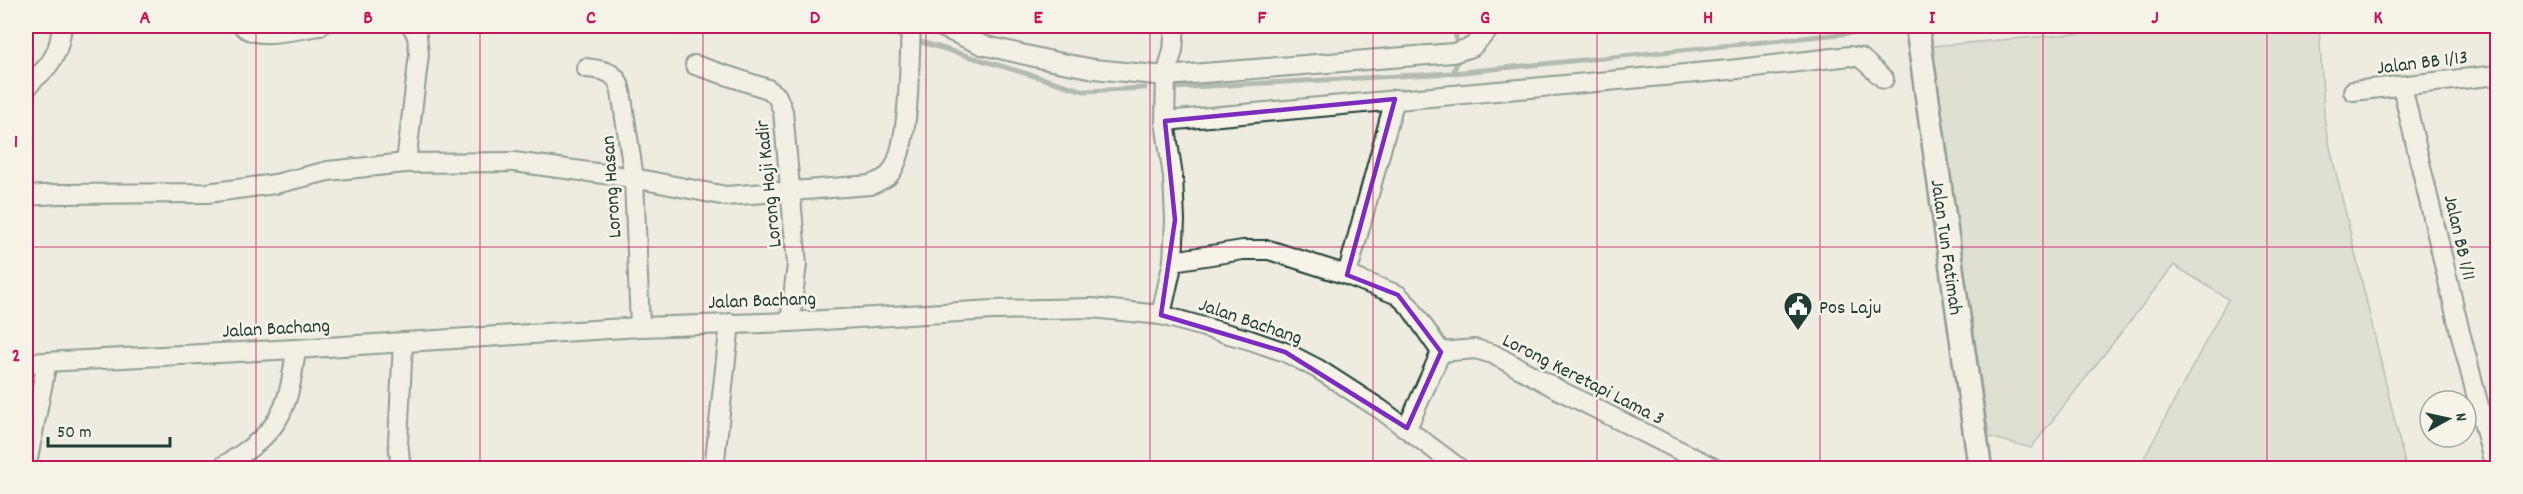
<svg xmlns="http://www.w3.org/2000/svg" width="2523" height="494" font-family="Dekko,sans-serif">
	<rect width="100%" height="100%" fill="#eeece1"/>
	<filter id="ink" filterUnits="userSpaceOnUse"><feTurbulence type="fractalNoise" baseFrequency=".0167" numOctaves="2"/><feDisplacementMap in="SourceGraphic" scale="12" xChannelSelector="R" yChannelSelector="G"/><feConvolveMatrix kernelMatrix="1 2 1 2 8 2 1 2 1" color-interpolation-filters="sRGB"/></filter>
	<g filter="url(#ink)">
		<polygon fill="#cccfc4" stroke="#76867c" stroke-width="1.5" points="2164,26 2319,26 2325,126 2406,468 2139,468 2228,299 2174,265 2031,448 1989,437 1932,46"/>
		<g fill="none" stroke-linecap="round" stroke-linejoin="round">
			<g stroke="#6c7e74" stroke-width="5">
				<polyline points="868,26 1084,91 1145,88"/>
				<polyline points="1455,26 1456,38"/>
				<polyline points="1453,73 1457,63"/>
				<polyline points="1174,88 1453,73 1911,27"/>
			</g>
			<g stroke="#1f3d34" stroke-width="22">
				<g id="minor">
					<path d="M 243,26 C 257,41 301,28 320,26"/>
					<polyline points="939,26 982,45 1052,61 1094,69 1166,76 1453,53 1472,47 1492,26"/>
					<polyline points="695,65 768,89 777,96 783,111 797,264 790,322"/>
					<path d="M 586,68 C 604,70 617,71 621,91 L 634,178 L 640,327"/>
					<polyline points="2402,86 2460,332 2495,468"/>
					<path d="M 26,91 C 30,80 37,78 44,70 C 57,57 60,42 62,26"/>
					<polyline points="2353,91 2498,75"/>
					<polyline points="1165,121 1729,70 1850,56 1861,58 1884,79"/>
					<polyline points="406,163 419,54 417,36 412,26"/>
					<path d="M 26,196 L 59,194 L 207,193 L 275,184 L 328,171 L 406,163 L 514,162 L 634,178 L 726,196 L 871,185 C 876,182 883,180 888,176 C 911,153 909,59 911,26"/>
					<polyline points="1173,261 1243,250 1269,250 1347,275 1398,295 1410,307 1441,352"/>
					<polyline points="1347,275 1395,99"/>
					<polyline points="1161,315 1173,261 1175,220 1173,177 1165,121 1166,76 1173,50 1175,26"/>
					<polyline points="26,363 296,349 640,327 790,322 993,310 1092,308 1161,315 1250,340 1285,352 1318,369 1380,409 1459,468"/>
					<polyline points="1407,428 1441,352 1475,349 1493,354 1559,390 1714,468"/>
					<polyline points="26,468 47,362"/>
					<path d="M 220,468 C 278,433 288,416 296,349"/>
					<polyline points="401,468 398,442 403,342"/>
					<polyline points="714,468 730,323"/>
				</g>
			</g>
			<g stroke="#1f3d34" stroke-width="27">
				<polyline id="major" points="1917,26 1980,468"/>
			</g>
			<use href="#minor" stroke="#f7f3e8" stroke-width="18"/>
			<use href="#major" stroke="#f7f3e8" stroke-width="22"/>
		</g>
	</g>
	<path d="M0 0H2523V494H0ZM 1395,99 L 1347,275 L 1398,295 L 1441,352 L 1407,428 L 1285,352 L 1161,315 L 1175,220 L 1165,121 Z" fill="#eeece1" fill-opacity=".55" fill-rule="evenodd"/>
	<path fill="none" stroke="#7b2cbf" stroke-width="4.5" stroke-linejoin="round" d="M 1395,99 L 1347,275 L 1398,295 L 1441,352 L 1407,428 L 1285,352 L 1161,315 L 1175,220 L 1165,121 Z"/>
	<path fill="none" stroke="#c2185b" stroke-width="1.5" stroke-opacity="0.55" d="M 256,26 L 256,468M 480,26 L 480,468M 703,26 L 703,468M 926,26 L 926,468M 1150,26 L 1150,468M 1373,26 L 1373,468M 1597,26 L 1597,468M 1820,26 L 1820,468M 2043,26 L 2043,468M 2267,26 L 2267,468M 26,247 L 2498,247"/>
	<defs>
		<g id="civic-pin" transform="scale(1.5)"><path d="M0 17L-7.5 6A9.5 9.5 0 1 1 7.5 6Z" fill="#1f3d34" stroke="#f7f3e8"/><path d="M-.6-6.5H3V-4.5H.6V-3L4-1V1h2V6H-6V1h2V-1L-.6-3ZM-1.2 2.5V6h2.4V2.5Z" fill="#fff"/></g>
	</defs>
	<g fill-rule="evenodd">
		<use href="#civic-pin" x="1798" y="306"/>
	</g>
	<g text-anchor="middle" stroke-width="5" stroke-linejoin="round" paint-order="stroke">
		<g font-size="20" fill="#1f3d34" stroke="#f7f3e8">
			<text transform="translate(2422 61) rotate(-7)" y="7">Jalan BB 1/13</text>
			<text transform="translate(767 184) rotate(-96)" y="7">Lorong Haji Kadir</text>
			<text transform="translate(610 187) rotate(-94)" y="7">Lorong Hasan</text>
			<text transform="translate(2461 237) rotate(77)" y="7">Jalan BB 1/11</text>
			<text transform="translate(1948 247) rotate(82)" y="7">Jalan Tun Fatimah</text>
			<text transform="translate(762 299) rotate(-2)" y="7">Jalan Bachang</text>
			<text transform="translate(1251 320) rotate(19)" y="7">Jalan Bachang</text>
			<text transform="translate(276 327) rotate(-3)" y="7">Jalan Bachang</text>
			<text transform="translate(1584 378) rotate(27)" y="7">Lorong Keretapi Lama 3</text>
		</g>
		<g font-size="20" fill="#1f3d34" stroke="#f7f3e8" text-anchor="start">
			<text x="1819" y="313">Pos Laju</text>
		</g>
	</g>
	<rect width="2523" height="494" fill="none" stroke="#f7f3e8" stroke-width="66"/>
	<g transform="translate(2448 419) rotate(82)"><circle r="28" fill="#f7f3e8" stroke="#a1aaa0" stroke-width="1.5"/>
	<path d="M0-4.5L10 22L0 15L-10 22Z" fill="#1f3d34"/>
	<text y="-9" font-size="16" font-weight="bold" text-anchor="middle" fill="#1f3d34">N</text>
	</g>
	<path d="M48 437v9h122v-9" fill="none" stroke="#1f3d34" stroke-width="3"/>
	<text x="57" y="437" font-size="18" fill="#1f3d34" stroke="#f7f3e8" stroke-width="4.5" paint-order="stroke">50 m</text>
	<rect x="33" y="33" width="2457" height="428" fill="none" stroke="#c2185b" stroke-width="2"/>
	<g font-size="20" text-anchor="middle" font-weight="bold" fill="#c2185b">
		<text x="145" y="23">A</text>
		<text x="368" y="23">B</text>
		<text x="591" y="23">C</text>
		<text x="815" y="23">D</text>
		<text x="1038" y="23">E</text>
		<text x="1262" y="23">F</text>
		<text x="1485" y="23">G</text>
		<text x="1708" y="23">H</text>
		<text x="1932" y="23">I</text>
		<text x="2155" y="23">J</text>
		<text x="2378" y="23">K</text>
		<text x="16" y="147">1</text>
		<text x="16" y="361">2</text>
	</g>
</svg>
